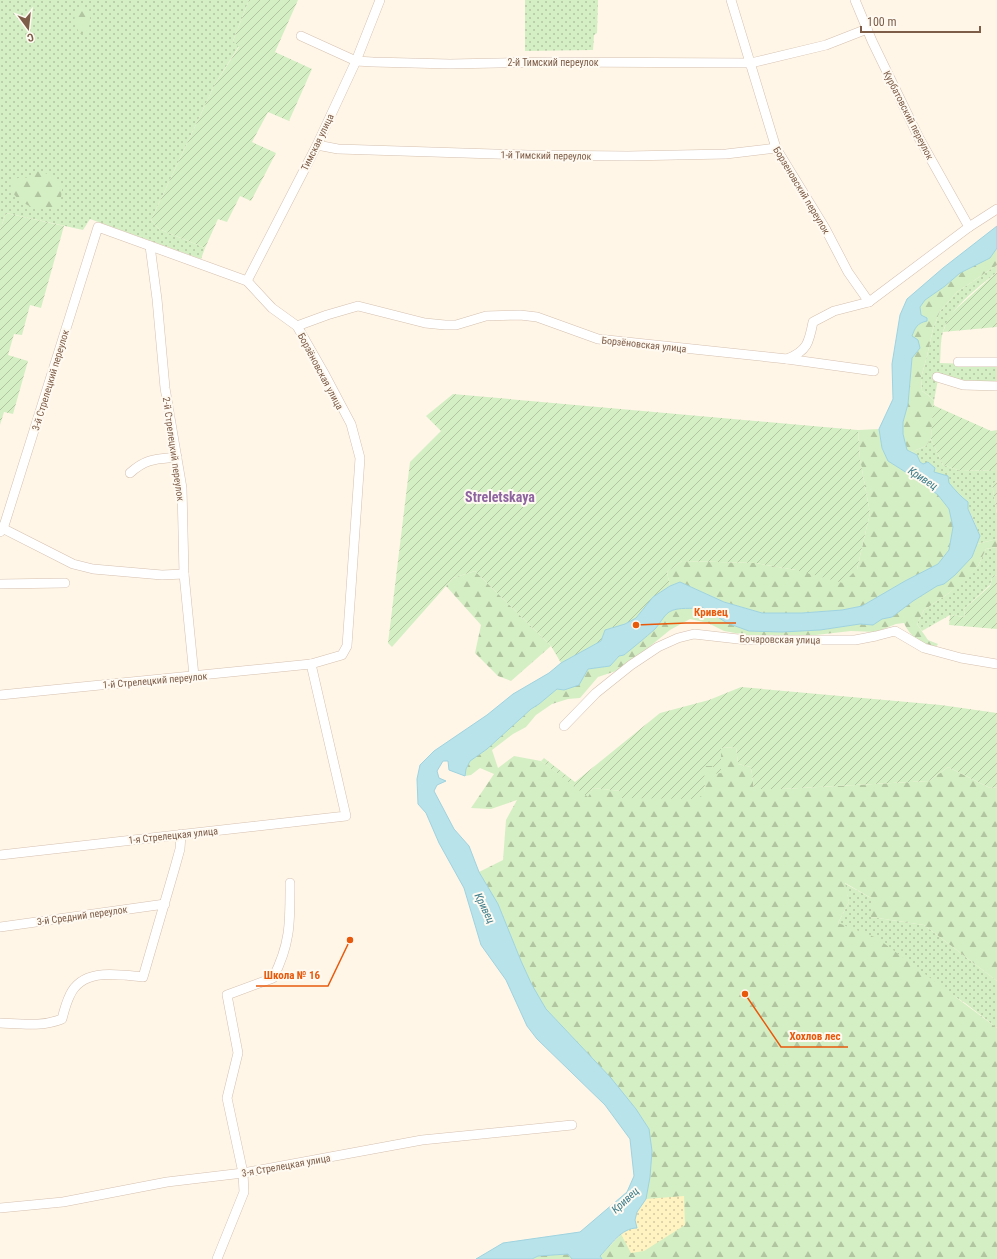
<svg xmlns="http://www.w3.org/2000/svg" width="997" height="1259" font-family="'Roboto Condensed',sans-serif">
	<defs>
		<pattern id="grass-dots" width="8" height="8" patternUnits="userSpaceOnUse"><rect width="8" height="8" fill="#d5efc4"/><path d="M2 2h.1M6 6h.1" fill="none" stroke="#b2c5a1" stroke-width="1.8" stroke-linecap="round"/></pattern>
		<pattern id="forest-firs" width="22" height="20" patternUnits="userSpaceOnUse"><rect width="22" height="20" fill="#d5efc4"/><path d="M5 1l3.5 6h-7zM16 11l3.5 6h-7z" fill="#b2c5a1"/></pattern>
		<pattern id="sand-dots" width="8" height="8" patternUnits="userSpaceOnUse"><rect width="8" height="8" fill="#fff3c2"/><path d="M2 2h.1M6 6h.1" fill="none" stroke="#d4c8a0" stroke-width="1.8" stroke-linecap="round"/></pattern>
		<pattern id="garden-furrows" width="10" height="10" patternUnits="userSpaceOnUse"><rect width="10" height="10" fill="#d5efc4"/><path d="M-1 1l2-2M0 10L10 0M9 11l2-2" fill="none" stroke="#b2c5a1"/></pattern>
	</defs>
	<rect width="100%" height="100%" fill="#fff6e8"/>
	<g fill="url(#grass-dots)">
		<polygon points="0,0 249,0 233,41 239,46 215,84 151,220 159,229 205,248 201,259 90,219 83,230 6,213 0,230"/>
		<polygon points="525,0 598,0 597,33 594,35 593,50 525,51"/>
		<path d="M 997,265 L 997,272 C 978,288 950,307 943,332 C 940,341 941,353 940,363 L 997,365 L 997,384 L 964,382 L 939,374 L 934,401 L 928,395 L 922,391 L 921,378 L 927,356 L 933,329 L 940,311 L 957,292 Z"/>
		<path d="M 931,439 L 943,465 L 961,471 L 997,470 L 997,481 L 992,484 L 997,514 L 997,539 L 977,544 L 980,536 L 974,521 L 968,508 L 968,502 C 961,497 956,490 949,484 C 944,479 939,476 933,471 L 935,468 L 928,462 L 923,464 L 920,462 L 917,455 L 911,452 L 926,446 Z"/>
		<polygon points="997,547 997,576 993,575 990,585 964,609 965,617 950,615 922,631 917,624 924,610 949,593 978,566 986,549"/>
		<polygon points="844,883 871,898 871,917 924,925 997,981 997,1028 965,1003 838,923 849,902"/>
	</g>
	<g fill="url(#forest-firs)">
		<path d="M 81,7 L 90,14 C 90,21 90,26 86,32 L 80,34 L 74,22 L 76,10 Z"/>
		<path d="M 36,171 C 50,173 54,177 62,189 L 60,205 L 56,209 C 49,209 41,209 34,208 C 25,205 2,190 14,180 C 18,176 24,179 29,177 C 31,176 34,173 36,171 Z"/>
		<polygon points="997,248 997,265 957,292 940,311 933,329 927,356 921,378 922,391 928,395 934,401 931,439 926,446 911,452 907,450 903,434 903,422 908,404 912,358 919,348 912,337 915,327 922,322 920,307 925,300 945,286 960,273 989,258"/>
		<polygon points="879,429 882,448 888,461 923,483 938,495 949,509 953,527 949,550 938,564 905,581 862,606 842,610 802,613 762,613 724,602 680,582 670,586 667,572 682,561 755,563 796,570 857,569 870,513 860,459 858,430"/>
		<path d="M 997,539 L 997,547 L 986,549 L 978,566 L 965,580 L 949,593 L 924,610 L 917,624 L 928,640 L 938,644 L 935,648 C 920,642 911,638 904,623 L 896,624 L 876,632 L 851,631 L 807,636 L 752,636 L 724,631 L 708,623 L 690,619 L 670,630 L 622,669 L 598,677 L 580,698 L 568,699 L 552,704 L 536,715 L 526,727 L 513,734 L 492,750 L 498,768 L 514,756 L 541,761 L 588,796 L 593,788 L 621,791 L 621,798 L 705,793 L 703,766 L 713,765 L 721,748 L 736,747 L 738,764 L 751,767 L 754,789 L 781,789 L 929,781 L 948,767 L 990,788 L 997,787 L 997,981 L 924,925 L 871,917 L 871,898 L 845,883 L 849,902 L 838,923 L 877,938 L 997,1028 L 997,1259 L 584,1259 L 600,1256 L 624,1231 L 630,1228 L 637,1228 L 637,1212 L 646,1199 L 649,1129 L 636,1109 L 611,1078 L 546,1009 L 532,985 L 521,961 L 498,904 L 479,872 L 503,860 L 506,820 L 517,800 L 491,809 L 471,808 L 494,774 L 480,768 L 471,775 L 465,776 L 466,769 L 470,761 L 487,749 L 531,709 L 539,704 L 557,689 L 564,690 L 583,678 L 588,669 L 610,666 L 619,656 L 624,655 C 635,646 645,638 655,629 C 660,624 663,616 669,612 C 679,606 692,610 702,607 L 719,618 L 749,631 L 782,632 L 820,630 L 860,624 L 873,625 L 882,619 L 892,617 L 913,601 L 937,586 L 944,584 L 972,557 L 977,544 Z"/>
		<polygon points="475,571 551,646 511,681 498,676 475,653 481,625 446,586 453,578"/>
		<polygon points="568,1254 572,1259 532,1259 538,1256"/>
	</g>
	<polygon fill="url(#sand-dots)" points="684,1196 685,1225 644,1251 631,1253 621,1234 624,1231 630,1228 635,1220 637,1212 646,1199"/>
	<g fill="url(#garden-furrows)">
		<polygon points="249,0 298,0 275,52 312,69 289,121 268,112 252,142 276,153 251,201 240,196 227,222 218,219 205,248 159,229 151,220 215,84 239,47 233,41"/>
		<polygon points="6,213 64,226 41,308 30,305 22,335 14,334 8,355 28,361 13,414 4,412 0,425 0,230"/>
		<polygon points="997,272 997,327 943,332 949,316 958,307"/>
		<polygon points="453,394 858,430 860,459 870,513 857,569 843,583 796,570 755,563 682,561 667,572 670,586 653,597 636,618 625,624 605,630 601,641 561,663 551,646 475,571 453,578 392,647 388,643 410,462 441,431 426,416"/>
		<polygon points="933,405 991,431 997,430 997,470 961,471 943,465 931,439"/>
		<polygon points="997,481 997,514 992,484"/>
		<polygon points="993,575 997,576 997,629 949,625 950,615 965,617 964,609 990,586"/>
		<polygon points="741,687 941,705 997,713 997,787 990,788 948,767 929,781 781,789 754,789 751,767 738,764 736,747 721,748 721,773 713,774 713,766 704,766 705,793 697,799 621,798 621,791 593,788 588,797 541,761 544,758 575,782 660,713 709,700"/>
	</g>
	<path fill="#b9e3eb" stroke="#9ed3df" d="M 997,226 L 997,248 L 990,258 L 960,273 L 945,286 L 925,300 L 920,307 L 921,315 L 927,318 L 927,321 C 917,323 915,328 912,336 L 918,340 L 920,348 L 912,358 L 908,404 L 903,422 L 903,434 L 907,450 L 917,455 L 920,462 L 923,464 L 928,462 L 935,468 L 934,472 L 948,476 L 949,483 C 955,490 961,497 968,502 L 968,509 L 980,536 L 972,557 L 955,575 L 944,584 L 937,586 L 913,601 L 892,617 L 882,619 L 873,625 L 860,624 L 820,630 L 782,632 L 749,631 L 727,623 L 702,607 C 692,610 679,606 669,612 C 663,616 660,624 655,629 C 645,638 635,646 624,655 L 619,656 L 610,666 L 588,669 L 579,685 L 564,690 L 557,689 L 539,704 L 531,709 L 487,749 L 470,761 L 466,769 L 465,776 L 449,770 L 448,761 L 443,761 L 437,771 L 439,778 L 446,781 L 437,785 L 434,791 L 454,829 L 469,846 L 479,872 L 498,904 L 521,961 L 532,985 L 546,1009 L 611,1078 L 636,1109 L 649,1129 L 652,1151 L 650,1177 L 646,1199 L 637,1212 L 635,1220 L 637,1228 C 621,1228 611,1245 600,1256 L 602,1259 L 572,1259 L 568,1254 L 538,1256 L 532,1259 L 476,1259 L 503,1243 L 580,1232 L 627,1192 L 634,1176 L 630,1139 L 605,1105 L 537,1039 L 527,1026 L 506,980 L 481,945 L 464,888 L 439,843 L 426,813 L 418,804 L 417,779 L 420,765 L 434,751 L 487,715 L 513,694 L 549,673 L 561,663 L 601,641 L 605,630 L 625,624 L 636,618 L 653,597 L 670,586 L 680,582 L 724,602 L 762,613 L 802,613 L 842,610 L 862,606 L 905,581 L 938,564 L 949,550 L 953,527 L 949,509 L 938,495 L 923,483 L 888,461 L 882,448 L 879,429 L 893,399 L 892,364 L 900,315 L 907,299 L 943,268 Z"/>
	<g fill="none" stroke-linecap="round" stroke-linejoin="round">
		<g stroke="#d5c0af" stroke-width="10">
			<g id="minor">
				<polyline points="731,0 776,148 825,228 848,272 869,302"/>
				<polyline points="855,0 872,41 919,138 969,227"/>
				<polyline points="301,36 356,61 373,62 450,64 551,62 751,63 826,45 867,29"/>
				<polyline points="317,145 338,149 528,155 628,156 726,154 776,148"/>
				<polyline points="150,246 157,299 165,388 182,488 184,574 194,676"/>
				<polyline points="247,281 317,145 356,61 380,0"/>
				<path d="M 787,359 C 807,351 809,343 813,322 L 834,311 L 869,302 L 969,227 L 997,209"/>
				<polyline points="958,362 997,362"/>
				<polyline points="937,377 963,385 997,386"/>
				<path d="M 130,473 C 146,458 157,459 177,457"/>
				<polyline points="0,527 73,564 93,569 162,575 184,574"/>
				<polyline points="0,532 3,529 98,227 247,281 272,308 297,326"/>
				<polyline points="0,584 65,583"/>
				<polyline points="0,695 311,664 342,655 347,646 360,458 351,424 325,375 297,326 327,315 358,306 425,323 445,325 456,325 486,316 520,315 537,317 598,339 787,359 874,371"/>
				<polyline points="564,726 596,693 631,665 658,647 678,638 694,634 747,640 855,640 876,636 895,631 924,648 961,658 997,664"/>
				<polyline points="0,855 346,816 311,664"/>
				<polyline points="0,927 165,904"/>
				<path d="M 0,1023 C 21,1024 42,1027 62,1019 C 64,1011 66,1003 70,995 C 83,967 119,975 143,977 L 175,867 L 180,849 L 181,834"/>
				<polyline points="0,1208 63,1202 167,1182 243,1173 422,1140 572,1125"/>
				<path d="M 217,1259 L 244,1192 L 243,1173 L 227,1098 L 238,1053 L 227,995 L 273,978 C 291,943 290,921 290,883"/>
			</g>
		</g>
		<use href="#minor" stroke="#fff" stroke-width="9"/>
	</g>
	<g text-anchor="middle" stroke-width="4" stroke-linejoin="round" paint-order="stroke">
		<g font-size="10" fill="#7d5c48" stroke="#fffaf1">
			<text x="553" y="66">2-й Тимский переулок</text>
			<text transform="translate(909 115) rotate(63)" y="4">Курбатовский переулок</text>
			<text transform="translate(317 142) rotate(-64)" y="4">Тимская улица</text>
			<text transform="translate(546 155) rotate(1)" y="4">1-й Тимский переулок</text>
			<text transform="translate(802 190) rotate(59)" y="4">Борзеновский переулок</text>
			<text transform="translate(644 344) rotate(6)" y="4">Борзёновская улица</text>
			<text transform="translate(321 371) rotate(62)" y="4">Борзёновская улица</text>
			<text transform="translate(50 380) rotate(-73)" y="4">3-й Стрелецкий переулок</text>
			<text transform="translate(174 449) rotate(82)" y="4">2-й Стрелецкий переулок</text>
			<text transform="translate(780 639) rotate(1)" y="4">Бочаровская улица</text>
			<text transform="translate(155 680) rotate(-5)" y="4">1-й Стрелецкий переулок</text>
			<text transform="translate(173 835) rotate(-6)" y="4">1-я Стрелецкая улица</text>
			<text transform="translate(82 915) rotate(-8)" y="4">3-й Средний переулок</text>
			<text transform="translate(286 1165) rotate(-10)" y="4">3-я Стрелецкая улица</text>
		</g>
		<g font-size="11" font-style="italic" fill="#3b7c8b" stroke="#fffaf1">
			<text transform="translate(923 478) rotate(33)" y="4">Кривец</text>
			<text transform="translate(485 908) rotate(64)" y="4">Кривец</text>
			<text transform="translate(625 1200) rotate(-43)" y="4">Кривец</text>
		</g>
		<g font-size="14" font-weight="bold" fill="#8d64a0" stroke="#fffaf1">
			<text x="500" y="502">Streletskaya</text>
		</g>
	</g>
	<path fill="none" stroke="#e8590c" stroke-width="1.5" d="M636 625L686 623H736M350 940L328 986H256M745 994L781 1047H848"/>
	<g fill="#e8590c" stroke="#fffaf1" stroke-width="1.5">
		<circle cx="636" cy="625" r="4"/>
		<circle cx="350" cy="940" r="4"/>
		<circle cx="745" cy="994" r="4"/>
	</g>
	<g font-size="11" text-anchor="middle" font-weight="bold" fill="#e8590c" stroke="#fffaf1" stroke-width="4" stroke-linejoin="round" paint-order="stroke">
		<text x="711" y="616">Кривец</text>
		<text x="292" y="979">Школа № 16</text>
		<text x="815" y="1040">Хохлов лес</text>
	</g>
	<g transform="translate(28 28) rotate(165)" stroke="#fffaf1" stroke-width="3" paint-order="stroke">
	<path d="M0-3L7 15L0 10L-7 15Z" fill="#7d5c48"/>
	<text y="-6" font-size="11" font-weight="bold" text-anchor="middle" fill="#7d5c48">С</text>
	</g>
	<path d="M861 26v6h119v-6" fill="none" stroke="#7d5c48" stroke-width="2"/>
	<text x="867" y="26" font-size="12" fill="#7d5c48" stroke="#fffaf1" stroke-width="3" paint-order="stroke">100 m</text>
</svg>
